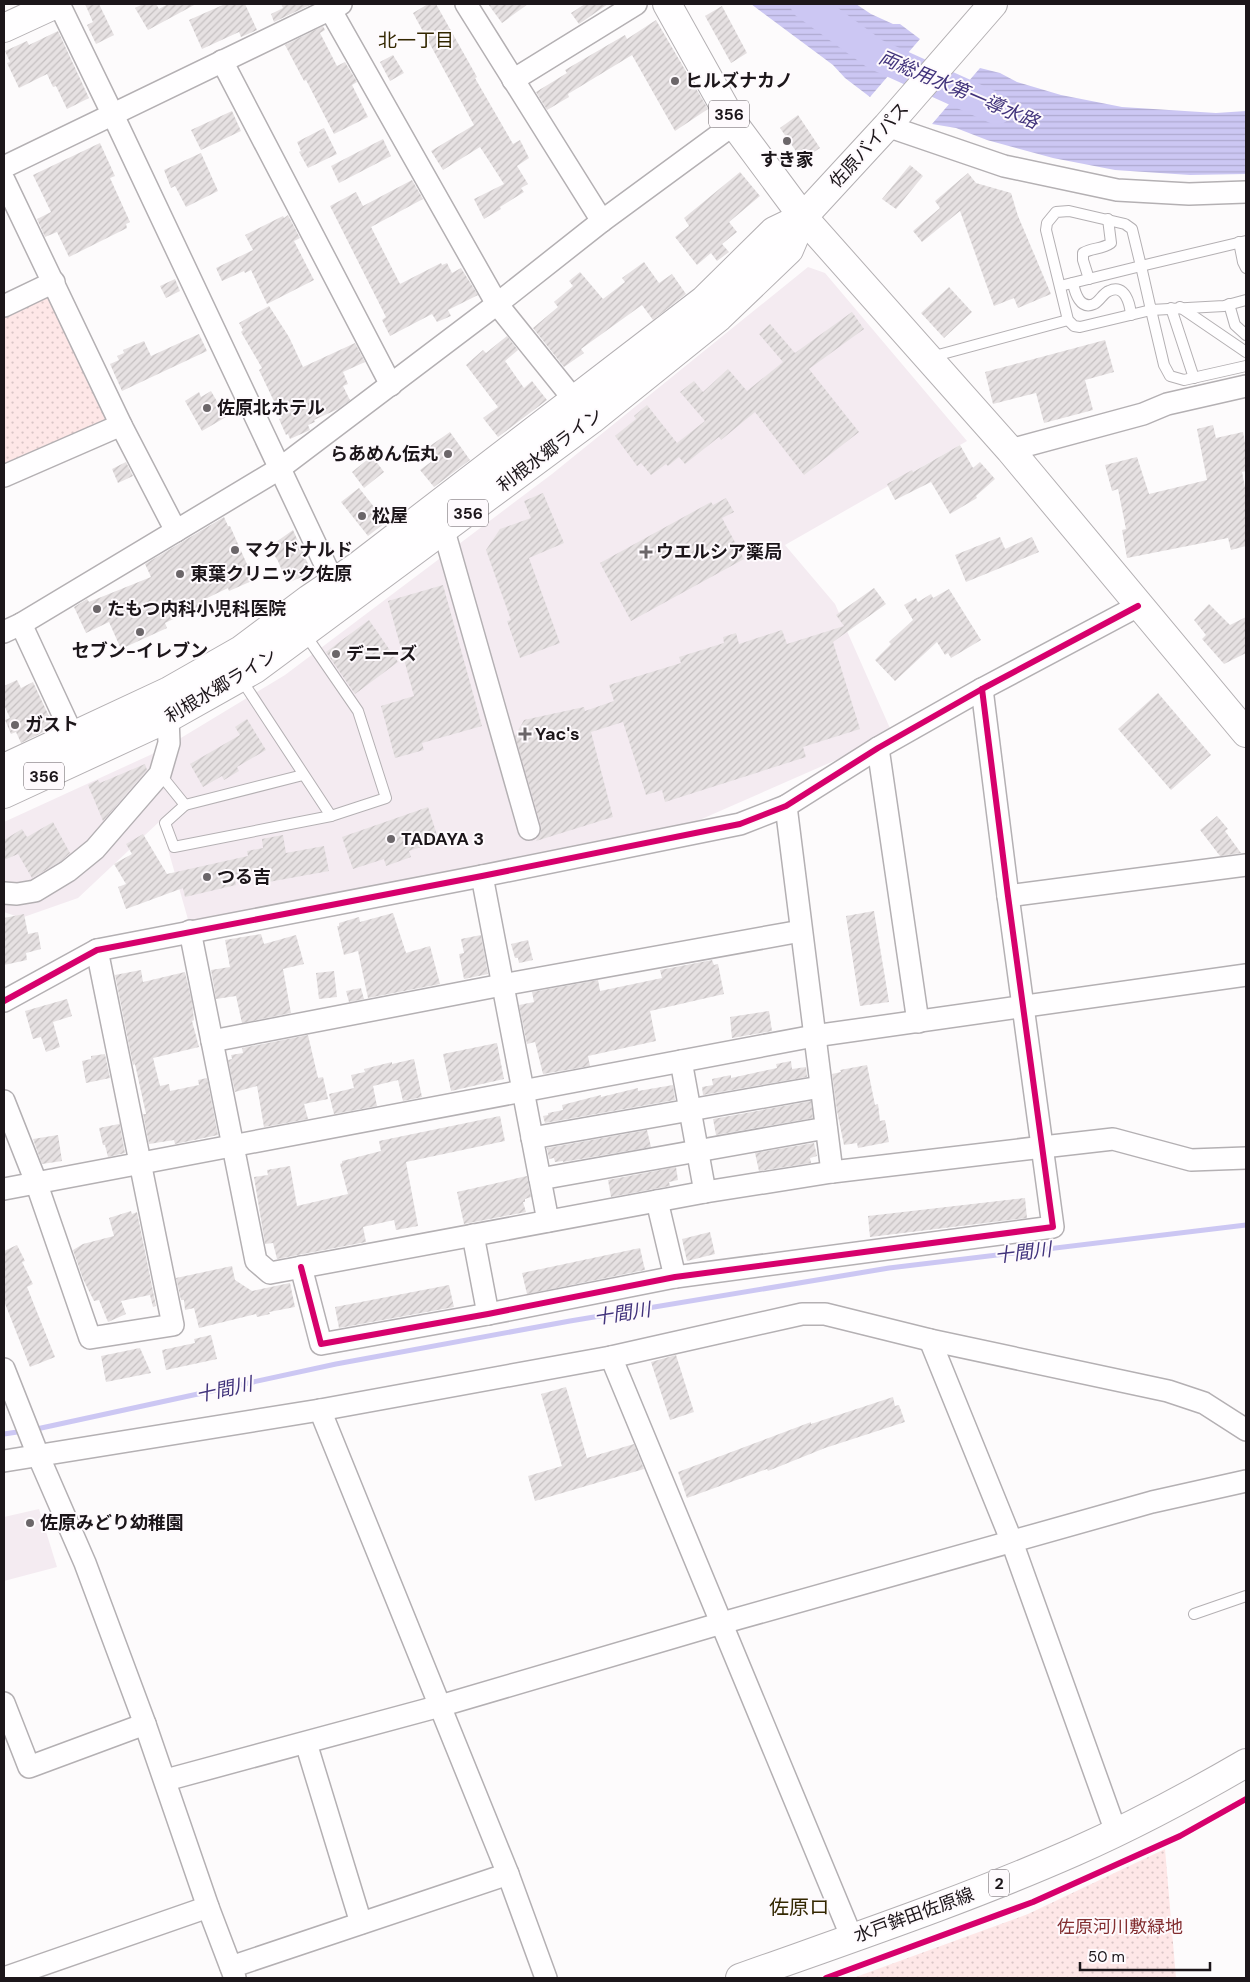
<svg xmlns="http://www.w3.org/2000/svg" width="1250" height="1982" font-family="'DM Sans','Noto Sans JP',sans-serif">
	<defs>
		<pattern id="grass-dots" width="8" height="8" patternUnits="userSpaceOnUse" patternTransform="scale(1.25)"><rect width="8" height="8" fill="#fee7e7"/><path d="M2 2h.1M6 6h.1" fill="none" stroke="#d9c5c6" stroke-width="1.8" stroke-linecap="round"/></pattern>
		<pattern id="water-rules" width="6" height="5" patternUnits="userSpaceOnUse" patternTransform="scale(1.25)"><rect width="6" height="5" fill="#ccc7f3"/><path d="M0 2.5h6" fill="none" stroke="#afaad0"/></pattern>
		<pattern id="building-hatch" width="6" height="6" patternUnits="userSpaceOnUse" patternTransform="scale(1.25)"><rect width="6" height="6" fill="#e6e1e2"/><path d="M-1 1l2-2M0 6l6-6M5 7l2-2" fill="none" stroke="#c5c0c1"/></pattern>
	</defs>
	<rect width="100%" height="100%" fill="#fdfbfc"/>
	<g fill="#f4ebf1">
		<polygon points="808,267 825,273 967,441 785,545 835,604 893,735 688,825 189,923 160,821 78,898 21,918 4,912 4,822 161,750 285,675 552,474"/>
		<polygon points="39,1509 57,1567 4,1581 4,1517"/>
	</g>
	<g fill="url(#grass-dots)">
		<polygon points="54,282 121,425 4,476 4,306"/>
		<polygon points="1165,1849 1176,1978 853,1978 1028,1914"/>
	</g>
	<g fill="url(#water-rules)">
		<polygon points="751,4 856,4 871,14 893,24 900,24 920,39 870,97 845,78 833,65"/>
		<polygon points="980,68 1000,73 1017,82 1061,95 1122,107 1216,113 1246,111 1246,174 1190,175 1115,170 1053,158 987,140 956,128 932,124"/>
	</g>
	<g fill="none" stroke-linecap="round" stroke-linejoin="round">
		<g stroke="#ccc7f3" stroke-width="5">
			<polyline points="32,1430 336,1364 570,1321 889,1268 1246,1225"/>
			<polyline points="4,1434 24,1431"/>
		</g>
		<polyline stroke="#ccc7f3" stroke-width="31" points="806,4 875,54 997,109"/>
	</g>
	<g fill="url(#building-hatch)">
		<polygon points="85,4 99,4 114,35 96,44 87,25 93,22"/>
		<polygon points="143,4 156,4 159,9 168,4 196,4 148,30 135,8"/>
		<polygon points="225,4 245,4 257,30 241,37 239,32 202,49 189,20"/>
		<polygon points="281,4 312,4 274,22 271,14 283,8"/>
		<polygon points="428,4 436,4 477,77 475,78 513,144 520,140 529,158 517,166 528,184 521,188 524,192 500,207 501,209 484,219 474,199 504,184 480,147 443,170 431,151 474,125 413,13"/>
		<polygon points="488,4 528,4 502,23"/>
		<polygon points="585,4 608,4 579,24 571,13"/>
		<polygon points="722,6 747,53 731,63 705,16"/>
		<polygon points="656,20 708,109 675,131 632,55 568,94 569,97 547,110 536,92 567,73 565,70 625,35 627,39"/>
		<polygon points="323,26 325,30 320,33 337,66 345,62 357,82 352,85 368,117 334,134 306,80 304,81 285,45"/>
		<polygon points="58,31 89,98 67,109 56,86 53,87 47,74 19,88 7,63 10,62 5,51 27,41 29,45"/>
		<polygon points="393,55 404,73 390,81 380,62"/>
		<polygon points="232,111 241,131 201,150 191,130"/>
		<polygon points="798,115 820,148 802,160 780,128"/>
		<polygon points="324,128 337,154 308,168 299,152 301,151 297,142"/>
		<polygon points="383,139 391,156 339,183 331,166"/>
		<polygon points="100,143 115,176 110,178 130,222 126,224 127,228 69,257 57,232 45,237 37,219 51,212 33,175"/>
		<polygon points="201,153 218,191 186,207 175,186 171,188 164,170"/>
		<polygon points="910,165 923,176 896,209 882,199"/>
		<polygon points="740,172 760,196 729,222 737,232 722,244 729,252 717,261 711,253 697,265 675,237 689,226 684,218"/>
		<polygon points="968,173 976,183 1011,193 1018,216 1051,294 1018,308 1014,298 994,306 960,211 922,242 913,231 940,208 935,201"/>
		<polygon points="412,180 423,199 371,227 400,284 441,263 442,265 447,263 452,273 461,268 478,295 448,310 451,316 437,322 432,314 390,336 382,320 386,317 330,206 356,192 363,206"/>
		<polygon points="288,215 300,238 294,241 314,280 267,304 251,270 245,273 244,271 222,281 216,268 253,250 245,235 283,216 284,218"/>
		<polygon points="644,262 659,283 672,274 686,294 653,320 642,305 581,349 584,353 564,367 533,328 558,307 554,302 573,286 569,281 580,272 603,299 625,282 622,278"/>
		<polygon points="175,279 180,291 166,298 160,286"/>
		<polygon points="949,287 972,312 944,338 921,313"/>
		<polygon points="269,306 289,337 303,367 355,343 365,362 343,372 348,384 343,386 350,400 338,409 314,420 315,422 308,425 310,430 290,439 288,434 286,435 279,419 282,418 259,370 262,368 241,332 243,330 239,323"/>
		<polygon points="852,312 864,329 809,369 859,432 804,475 755,412 721,440 719,437 685,464 679,457 668,466 666,464 651,475 641,463 637,466 615,436 636,419 634,416 647,405 677,443 705,421 680,392 694,381 703,392 728,369 747,391 783,362 759,334 770,324 795,353"/>
		<polygon points="199,334 207,351 122,391 110,364 119,360 117,356 124,353 123,350 144,341 151,356"/>
		<polygon points="507,336 518,350 505,361 524,388 532,381 547,400 498,437 483,418 498,407 466,365 483,350 486,353"/>
		<polygon points="1105,340 1114,372 1085,380 1093,410 1044,423 1036,393 993,404 985,372"/>
		<polygon points="211,391 226,417 202,431 185,401 199,392 201,397"/>
		<polygon points="1213,425 1216,438 1243,432 1246,449 1246,471 1242,472 1246,493 1246,546 1231,550 1228,538 1127,558 1122,530 1126,529 1118,489 1112,491 1105,465 1137,457 1149,494 1207,480 1197,429"/>
		<polygon points="450,432 470,460 434,487 420,470 435,459 427,448"/>
		<polygon points="960,445 973,468 980,462 995,479 976,496 977,498 950,514 931,482 895,500 887,484 912,470 913,472"/>
		<polygon points="372,456 384,472 364,488 352,472"/>
		<polygon points="126,462 133,476 118,483 112,469"/>
		<polygon points="359,488 386,522 368,536 341,502"/>
		<polygon points="543,493 564,543 529,558 560,643 520,658 507,621 511,620 486,550 500,529 531,518 524,501"/>
		<polygon points="726,498 734,512 722,518 744,559 631,621 600,563 711,502 713,505"/>
		<polygon points="224,517 228,526 230,526 254,580 229,591 228,588 203,600 205,604 165,623 167,628 121,649 109,622 86,633 74,607 87,599 89,602 151,577 145,564"/>
		<polygon points="293,530 312,573 287,583 278,561 269,547"/>
		<polygon points="1000,537 1005,549 1032,537 1039,552 966,582 955,555"/>
		<polygon points="443,585 482,726 422,743 424,750 395,758 381,706 414,696 388,601"/>
		<polygon points="874,588 886,604 833,642 860,729 803,747 806,757 665,802 662,790 646,795 623,722 591,732 613,817 536,841 541,832 541,826 515,736 524,720 584,707 585,711 614,701 609,685 681,663 679,657 724,643 723,637 736,633 739,644 782,630 787,644 844,626 836,615"/>
		<polygon points="949,589 981,640 951,658 948,653 945,655 937,642 895,681 875,660 891,644 889,642 913,620 904,605 916,598 918,602 931,594 933,598"/>
		<polygon points="1209,604 1230,625 1246,617 1246,653 1224,664 1202,639 1206,635 1194,620"/>
		<polygon points="369,620 398,662 355,694 326,652"/>
		<polygon points="17,680 21,688 33,682 54,727 21,743 16,732 11,734 5,720 10,718 4,705 4,686"/>
		<polygon points="1158,693 1211,755 1171,790 1118,729"/>
		<polygon points="247,719 266,750 237,767 239,771 224,780 222,776 203,787 190,764 240,735 235,727"/>
		<polygon points="145,764 147,770 103,821 88,785 98,780 100,783"/>
		<polygon points="428,807 439,841 409,851 411,857 386,866 384,859 353,869 342,837"/>
		<polygon points="1217,816 1228,829 1225,831 1241,853 1220,856 1200,830"/>
		<polygon points="53,822 70,853 61,861 32,878 18,854 4,860 4,840 22,829 27,837"/>
		<polygon points="143,834 167,874 248,856 247,851 263,848 262,839 283,835 286,853 324,846 329,871 263,883 261,869 234,875 236,885 185,897 183,888 126,909 118,887 126,884 114,864 132,854 126,844"/>
		<polygon points="874,911 889,1002 860,1006 846,916"/>
		<polygon points="393,913 406,953 430,946 440,984 368,998 358,951 344,955 337,926 339,926 339,923 359,917 360,922"/>
		<polygon points="24,914 28,934 38,932 41,949 26,953 27,960 4,965 4,918"/>
		<polygon points="261,934 264,944 296,935 304,964 283,969 291,1013 242,1023 236,996 216,999 211,970 230,967 225,940"/>
		<polygon points="481,935 488,974 464,979 459,954 464,953 461,939"/>
		<polygon points="528,940 533,960 519,963 518,958 515,958 511,944"/>
		<polygon points="712,960 714,965 718,964 724,994 650,1011 656,1041 588,1056 590,1066 543,1074 535,1042 527,1044 519,1005 534,1002 532,992 598,980 600,991 662,978 660,970"/>
		<polygon points="141,970 143,982 185,972 192,1002 194,1020 192,1021 199,1047 153,1058 160,1086 169,1084 170,1091 199,1085 198,1080 207,1078 218,1135 175,1144 174,1140 149,1144 143,1114 146,1114 135,1064 133,1065 115,975"/>
		<polygon points="334,971 337,997 319,999 316,973"/>
		<polygon points="361,988 364,999 349,1002 346,991"/>
		<polygon points="67,999 72,1016 53,1022 60,1047 46,1052 41,1037 33,1039 25,1011"/>
		<polygon points="769,1011 772,1031 732,1038 730,1017"/>
		<polygon points="308,1035 318,1078 323,1077 328,1099 304,1104 308,1119 264,1127 257,1086 235,1092 228,1060 232,1059 231,1055 243,1053 242,1048"/>
		<polygon points="497,1043 504,1079 451,1091 443,1054"/>
		<polygon points="105,1054 110,1078 86,1083 82,1061 91,1059 91,1056"/>
		<polygon points="414,1059 422,1097 403,1101 398,1080 373,1086 377,1106 334,1114 329,1094 354,1088 351,1075 365,1072 364,1069 392,1062 392,1064"/>
		<polygon points="791,1061 792,1069 806,1067 807,1077 703,1095 702,1087 713,1085 712,1079 731,1075 731,1078 777,1068 776,1064"/>
		<polygon points="867,1065 875,1105 878,1104 880,1121 885,1120 889,1142 858,1148 857,1143 844,1145 837,1111 832,1074 841,1072 840,1070"/>
		<polygon points="673,1085 675,1100 545,1123 543,1116 548,1115 548,1113 563,1110 562,1105 601,1095 601,1097 638,1088 638,1091"/>
		<polygon points="811,1101 813,1118 716,1135 713,1119"/>
		<polygon points="500,1116 505,1141 406,1162 418,1226 396,1230 394,1220 363,1227 366,1242 277,1259 273,1243 265,1244 254,1177 268,1175 267,1170 290,1166 297,1206 348,1194 340,1164 342,1163 342,1161 381,1151 379,1141"/>
		<polygon points="119,1120 125,1153 108,1157 105,1145 103,1145 99,1128 119,1124"/>
		<polygon points="647,1130 651,1147 563,1162 563,1161 555,1162 554,1158 549,1159 547,1148"/>
		<polygon points="58,1135 62,1161 42,1164 33,1139"/>
		<polygon points="814,1143 817,1156 810,1158 811,1163 759,1171 755,1153"/>
		<polygon points="676,1167 678,1180 669,1182 670,1186 611,1197 608,1180"/>
		<polygon points="527,1176 531,1197 525,1199 525,1202 523,1202 526,1212 464,1224 457,1192"/>
		<polygon points="1025,1198 1027,1218 870,1237 868,1216"/>
		<polygon points="131,1211 132,1214 137,1212 156,1306 153,1307 150,1295 121,1301 126,1314 108,1322 99,1300 94,1301 83,1279 73,1250 83,1244 114,1236 109,1218"/>
		<polygon points="710,1232 715,1254 687,1261 682,1239"/>
		<polygon points="17,1245 25,1261 22,1262 33,1284 27,1287 55,1357 30,1367 4,1301 4,1251"/>
		<polygon points="640,1248 645,1270 527,1294 522,1273"/>
		<polygon points="232,1266 235,1280 252,1291 290,1283 295,1307 269,1312 270,1314 257,1317 256,1314 199,1328 194,1308 185,1310 184,1300 181,1300 176,1278"/>
		<polygon points="449,1285 454,1307 339,1328 335,1307"/>
		<polygon points="211,1335 217,1359 166,1370 162,1350 195,1343 194,1339"/>
		<polygon points="140,1348 151,1373 106,1382 101,1356"/>
		<polygon points="676,1355 694,1412 670,1420 651,1362"/>
		<polygon points="566,1387 587,1458 634,1444 644,1469 535,1501 528,1476 562,1466 541,1394"/>
		<polygon points="893,1397 895,1406 899,1405 905,1422 825,1448 768,1471 767,1469 687,1498 678,1472 811,1422 811,1424"/>
	</g>
	<g fill="none" stroke-linecap="round" stroke-linejoin="round">
		<g stroke="#b4b0b3" stroke-width="12">
			<g id="lane">
				<polyline points="1246,241 1141,266 1132,229 1125,224 1069,211 1056,212 1047,223 1046,230 1068,320 1074,326 1080,327 1151,310 1164,365 1170,376 1184,380 1246,366"/>
				<polyline points="1239,242 1243,262 1246,268"/>
				<path d="M 1089,279 L 1083,260 L 1083,253 C 1093,247 1101,250 1111,243 L 1108,219"/>
				<path d="M 1073,283 C 1075,293 1080,310 1094,304 C 1100,301 1103,293 1109,291 C 1125,283 1130,304 1131,315"/>
				<polyline points="1060,286 1141,266 1151,310 1224,306 1246,300"/>
				<polyline points="1229,304 1235,325 1246,335"/>
				<polyline points="1180,307 1246,352"/>
				<polyline points="1171,308 1194,378"/>
				<polyline points="931,357 1068,320"/>
				<polyline points="241,679 331,816"/>
				<polyline points="160,774 185,805 165,823 174,847 331,816 386,798 358,711 305,634"/>
				<polyline points="185,805 303,775"/>
				<polyline points="1194,1614 1246,1596"/>
			</g>
		</g>
		<g stroke="#b4b0b3" stroke-width="24">
			<g id="street">
				<polyline points="59,4 113,115 340,596"/>
				<polyline points="466,4 602,221 734,124"/>
				<polyline points="330,9 497,304 584,412"/>
				<polyline points="222,61 391,385"/>
				<polyline points="513,80 636,4"/>
				<polyline points="887,126 1004,166 1117,190 1189,194 1246,192"/>
				<polyline points="4,167 341,4"/>
				<polyline points="4,180 121,425 176,531"/>
				<polyline points="4,306 54,282"/>
				<polyline points="1010,450 1143,414 1167,404 1246,386"/>
				<polyline points="4,476 121,425"/>
				<polyline points="444,531 529,829"/>
				<polyline points="21,624 79,749"/>
				<polyline points="4,632 21,624 279,469 497,304 602,221"/>
				<polyline points="878,748 918,1022"/>
				<polyline points="786,806 832,1172"/>
				<polyline points="482,876 548,1221"/>
				<polyline points="4,893 17,894 35,891 68,871 95,849 160,774 169,743 168,718"/>
				<polyline points="1008,896 1246,865"/>
				<polyline points="190,931 256,1261 270,1273 705,1192 832,1172 1043,1147 1113,1139 1191,1160 1246,1158"/>
				<polyline points="4,1001 97,950 482,876 740,824 786,806 878,748 982,689 1138,606"/>
				<polyline points="212,1041 502,985 801,931"/>
				<polyline points="681,1061 705,1192"/>
				<polyline points="4,1101 36,1182 90,1338 173,1325 97,950"/>
				<polyline points="532,1138 820,1087"/>
				<polyline points="540,1179 826,1128"/>
				<polyline points="4,1189 814,1036 1246,975"/>
				<polyline points="657,1201 675,1277"/>
				<polyline points="473,1235 488,1314"/>
				<polyline points="301,1267 321,1344 488,1314 675,1277 1053,1227 1008,896 982,689"/>
				<polyline points="930,1340 1012,1542 1116,1832"/>
				<polyline points="611,1357 852,1938"/>
				<polyline points="4,1369 38,1455 85,1563 145,1724 208,1907 235,1978"/>
				<polyline points="4,1461 320,1410 611,1357 802,1314 825,1314 930,1340 1168,1391 1204,1403 1246,1430"/>
				<polyline points="4,1703 29,1767 145,1724"/>
				<polyline points="306,1743 361,1923"/>
				<polyline points="166,1780 440,1706 722,1623 1152,1502 1246,1481"/>
				<polyline points="508,1874 546,1978"/>
				<polyline points="231,1967 508,1874 320,1410"/>
				<polyline points="4,1978 208,1907"/>
			</g>
		</g>
		<g stroke="#b4b0b3" stroke-width="30">
			<g id="secondary">
				<polyline points="4,28 56,4"/>
				<polyline points="803,217 1010,450 1246,733"/>
			</g>
		</g>
		<g stroke="#b4b0b3" stroke-width="30">
			<path id="primary" d="M 740,1978 C 852,1938 965,1900 1074,1852 C 1133,1826 1191,1795 1246,1763"/>
		</g>
		<g stroke="#b4b0b3" stroke-width="30">
			<g id="highway">
				<polyline points="667,4 734,124 803,217"/>
				<polyline points="4,768 169,691 241,650 309,599 358,566 704,300 774,231 803,217"/>
				<polyline points="4,794 168,718 255,669 591,420 719,317 789,250 803,217 887,126 993,4"/>
			</g>
		</g>
		<use href="#lane" stroke="#fffeff" stroke-width="10"/>
		<use href="#street" stroke="#fffeff" stroke-width="21"/>
		<use href="#secondary" stroke="#fffeff" stroke-width="28"/>
		<use href="#primary" stroke="#fffeff" stroke-width="28"/>
		<use href="#highway" stroke="#fffeff" stroke-width="28"/>
		<g stroke="#fefafd" stroke-width="9">
			<g id="cycleway">
				<polyline points="4,1001 97,950 482,876 740,824 786,806 878,748 982,689 1138,606"/>
				<polyline points="301,1267 321,1344 488,1314 675,1277 1053,1227 1008,896 982,689"/>
				<polyline points="826,1978 1033,1902 1180,1836 1246,1799"/>
			</g>
		</g>
		<use href="#cycleway" stroke="#d6006c" stroke-width="6"/>
	</g>
	<g fill="#6b6669" stroke="#fefafd" stroke-width="2">
		<circle cx="675" cy="81" r="5"/>
		<circle cx="787" cy="141" r="5"/>
		<circle cx="207" cy="408" r="5"/>
		<circle cx="448" cy="454" r="5"/>
		<circle cx="362" cy="516" r="5"/>
		<circle cx="235" cy="550" r="5"/>
		<path d="M643.5 544.5h5v5h5v5h-5v5h-5v-5h-5v-5h5z"/>
		<circle cx="180" cy="574" r="5"/>
		<circle cx="97" cy="609" r="5"/>
		<circle cx="140" cy="632" r="5"/>
		<circle cx="336" cy="654" r="5"/>
		<circle cx="15" cy="725" r="5"/>
		<path d="M522.5 726.5h5v5h5v5h-5v5h-5v-5h-5v-5h5z"/>
		<circle cx="391" cy="839" r="5"/>
		<circle cx="207" cy="877" r="5"/>
		<circle cx="30" cy="1523" r="5"/>
	</g>
	<g text-anchor="middle" stroke-width="4" stroke-linejoin="round" paint-order="stroke">
		<g fill="#fefafd" stroke="#605a5e" stroke-width="1">
			<rect x="709" y="100.5" width="40" height="27" rx="4"/>
			<rect x="448" y="499.5" width="40" height="27" rx="4"/>
			<rect x="24" y="762.5" width="40" height="27" rx="4"/>
			<rect x="989" y="1869.5" width="20" height="27" rx="4"/>
		</g>
		<g font-size="16" font-weight="bold" fill="#1c161a">
			<text x="729" y="120">356</text>
			<text x="468" y="519">356</text>
			<text x="44" y="782">356</text>
			<text x="999" y="1889">2</text>
		</g>
		<g font-size="18" font-weight="bold" fill="#1c161a" stroke="#fefafd" text-anchor="start">
			<text x="685" y="87">ヒルズナカノ</text>
			<text x="787" y="166" text-anchor="middle">すき家</text>
			<text x="217" y="414">佐原北ホテル</text>
			<text x="438" y="460" text-anchor="end">らあめん伝丸</text>
			<text x="372" y="522">松屋</text>
			<text x="245" y="556">マクドナルド</text>
			<text x="656" y="558">ウエルシア薬局</text>
			<text x="190" y="580">東葉クリニック佐原</text>
			<text x="107" y="615">たもつ内科小児科医院</text>
			<text x="140" y="657" text-anchor="middle">セブン-イレブン</text>
			<text x="346" y="660">デニーズ</text>
			<text x="25" y="731">ガスト</text>
			<text x="535" y="740">Yac's</text>
			<text x="401" y="845">TADAYA 3</text>
			<text x="217" y="883">つる吉</text>
			<text x="40" y="1529">佐原みどり幼稚園</text>
		</g>
		<g font-size="18" fill="#1c161a" stroke="#fefafd">
			<text transform="translate(869 145) rotate(-48)" y="6">佐原バイパス</text>
			<text transform="translate(550 450) rotate(-37)" y="6">利根水郷ライン</text>
			<text transform="translate(221 686) rotate(-31)" y="6">利根水郷ライン</text>
			<text transform="translate(914 1915) rotate(-20)" y="6">水戸鉾田佐原線</text>
		</g>
		<g font-size="18" fill="#832e30" stroke="#fefafd">
			<text x="1120" y="1933">佐原河川敷緑地</text>
		</g>
		<g font-size="19" fill="#332700" stroke="#fefafd">
			<text x="416" y="47">北一丁目</text>
		</g>
		<g font-size="19" font-style="italic" fill="#42347c" stroke="#fefafd">
			<text transform="translate(959 89) rotate(23)" y="7">両総用水第一導水路</text>
			<text transform="translate(1023 1252) rotate(-7)" y="7">十間川</text>
			<text transform="translate(622 1313) rotate(-9)" y="7">十間川</text>
			<text transform="translate(224 1389) rotate(-12)" y="7">十間川</text>
		</g>
		<g font-size="20" fill="#332700" stroke="#fefafd">
			<text x="799" y="1914">佐原ロ</text>
		</g>
	</g>
	<rect width="1250" height="1982" fill="none" stroke="#1c161a" stroke-width="10"/>
	<path d="M1080 1962v8h130v-8" fill="none" stroke="#1c161a" stroke-width="2.5"/>
	<text x="1088" y="1962" font-size="15" fill="#1c161a" stroke="#fefafd" stroke-width="4" paint-order="stroke">50 m</text>
</svg>
